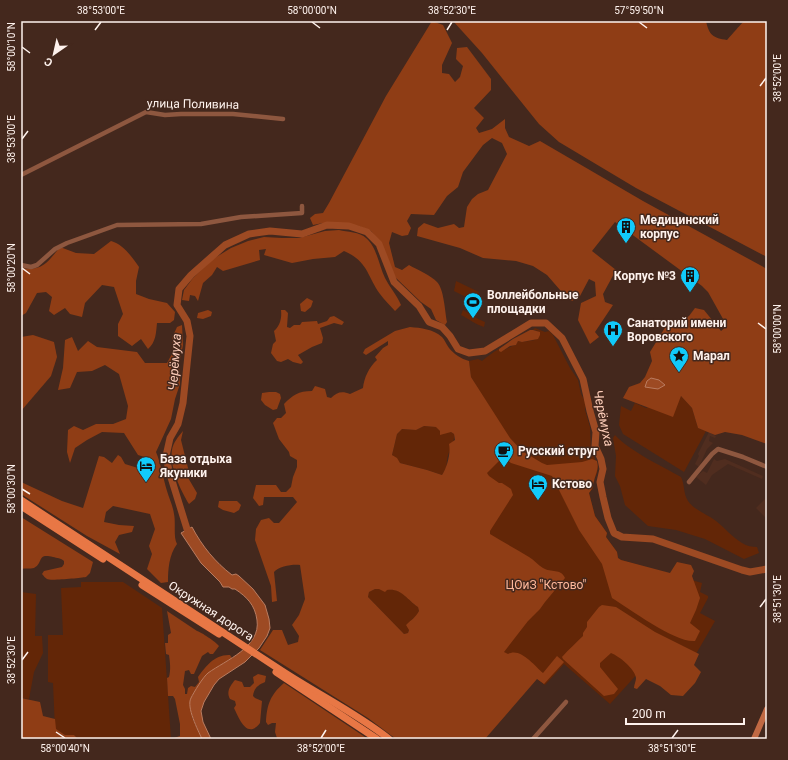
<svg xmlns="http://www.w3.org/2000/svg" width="788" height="760" font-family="Roboto,sans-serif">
	<rect width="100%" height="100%" fill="#44281d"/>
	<g fill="#502d1f">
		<polygon points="709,432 716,436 715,438 710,436 709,441 713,443 707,449 699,467 695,464 699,456 698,454"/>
		<polygon points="714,459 717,461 725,459 763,476 762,479 728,464 712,475 706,485 696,477 703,471 707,473"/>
		<polygon points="767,497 767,519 756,508"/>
	</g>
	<g fill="#632607">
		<polygon points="456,281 479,292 476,302 454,291"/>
		<path d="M 463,310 C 471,314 477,319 485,322 L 484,327 C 475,324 469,319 461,315 Z"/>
		<path d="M 535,328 L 545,332 L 549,331 L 553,335 L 570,368 L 578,380 L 581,394 L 586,403 L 585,410 L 590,427 L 591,450 L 598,466 L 597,473 L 593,482 L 593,488 L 589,493 L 595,516 L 607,533 L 606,537 L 617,552 L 618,558 L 621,560 L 702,583 L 700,592 L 708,596 L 708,598 L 700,613 L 715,621 L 696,654 L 668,640 L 610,704 L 564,664 L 545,685 L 536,678 L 489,652 L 486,419 L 492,411 L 471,377 L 469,361 L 478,359 L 482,361 C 487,357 493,352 499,349 L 499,351 C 506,351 509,346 516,345 L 518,341 L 522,342 L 535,340 L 538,331 L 533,330 Z"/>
		<polygon points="681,396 692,408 698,428 706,431 684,472 623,434 619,425 621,406 631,411 635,403 646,408"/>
		<path d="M 424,426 L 437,427 L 440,431 L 451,432 L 454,434 C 455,444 448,450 447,460 C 446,468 448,466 442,475 L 427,470 L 400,463 L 392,455 L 397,434 L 402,429 L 416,430 Z"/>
		<path d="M 615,435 C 631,452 660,465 681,477 C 685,485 683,493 688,501 C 694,510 707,514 716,521 C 725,528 732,537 742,543 C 747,546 752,547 757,547 L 759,553 L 744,559 L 705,539 L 676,530 L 648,526 L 625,505 L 620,486 L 615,476 L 616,456 L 613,438 Z"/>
		<polygon points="81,582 123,582 162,608 171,739 78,739 74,735 65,735 55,729 53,683 48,682 48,635 63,635 61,588 81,587"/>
		<path d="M 375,589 C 385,589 396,588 403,594 C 409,599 412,603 418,607 L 419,611 L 416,617 L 412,619 L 408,633 L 404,634 L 368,597 L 369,592 Z"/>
		<polygon points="21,592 36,594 35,636 42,636 43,653 34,672 29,699 21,698"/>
	</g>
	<g fill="#8f3d15" fill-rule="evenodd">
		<path d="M 432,21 L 443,25 L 452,43 L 442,65 L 442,73 L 449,74 L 455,82 L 460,77 L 463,66 L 456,59 L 457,48 L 467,47 L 491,79 L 491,90 L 474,108 L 484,118 L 476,128 L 479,133 L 492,129 L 505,119 L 505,128 L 509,137 L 529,146 L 540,141 L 643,201 L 767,269 L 767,444 L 742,435 L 725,432 L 715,435 L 698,428 L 692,408 L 681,396 L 673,417 L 623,398 L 629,387 L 640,383 L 645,377 L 652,361 L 650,352 L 666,326 L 683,320 L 689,316 L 695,308 L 704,310 L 721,331 L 727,326 L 708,292 L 702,286 L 615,222 L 592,251 L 616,270 L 603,294 L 605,302 L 613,305 L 595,332 L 599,337 L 590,344 L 578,320 L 581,303 L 596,296 L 595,282 L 589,279 L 580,296 L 572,301 L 567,298 L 547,275 L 533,266 L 516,261 L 483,258 L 460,248 L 417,236 L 418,228 L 424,223 L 438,228 L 454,224 L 459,228 L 464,227 L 467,207 L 472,199 L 478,194 L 488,190 L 507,154 L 502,143 L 492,138 L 483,145 L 463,172 L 458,187 L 447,196 L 434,215 L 411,214 L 407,221 L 411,228 L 408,235 L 402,236 L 392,232 L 389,243 L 395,267 L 402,270 L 409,265 C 416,269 432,276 437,282 C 444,289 445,312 447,322 L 445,325 L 436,320 L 431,309 L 421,302 L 396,278 L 391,271 L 382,245 L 371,231 L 359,226 L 337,223 L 323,223 L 313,225 L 310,218 L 315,214 L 323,213 L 329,203 L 386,96 Z"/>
		<path d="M 453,21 L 706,21 C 709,35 713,38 727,40 C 731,36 742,22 745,21 C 751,19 761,21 767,21 L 767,257 L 636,188 L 559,142 L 539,124 L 482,53 Z"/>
		<path d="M 339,230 C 347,232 360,232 366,238 C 377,247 379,266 385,278 C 390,288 397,295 401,305 L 395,311 C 390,305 384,300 380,294 C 367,276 368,261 344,251 L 335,257 L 313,259 L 292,263 L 264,255 L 266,249 L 259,250 L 260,260 L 223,271 L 217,267 L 212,275 L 203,283 L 198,301 L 195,296 L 190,295 L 189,301 L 182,300 L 184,290 L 193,278 L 213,259 L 231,248 L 248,241 L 264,237 L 282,238 L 299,238 L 325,231 Z"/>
		<path d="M 111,241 C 123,244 132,257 139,267 L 136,281 L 136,294 L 149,299 L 167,303 L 175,312 L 174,320 L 170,323 L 157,323 C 156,333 156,342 148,349 L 141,339 L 132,346 L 118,336 L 118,324 L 123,314 L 114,287 L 102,285 L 85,303 L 82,317 L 70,314 L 65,308 L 54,315 L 49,311 L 52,297 L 46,292 L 37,293 L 26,313 L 21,316 L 21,268 C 43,271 47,263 60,247 L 76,253 L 94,254 Z"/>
		<polygon points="307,298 313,301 311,307 305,312 301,311 300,304"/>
		<polygon points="208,310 212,312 211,316 203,319 197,318 198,313"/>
		<path d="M 281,310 L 285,310 L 288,313 L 287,327 L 290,328 L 294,325 L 300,325 L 302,322 L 317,321 L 318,324 L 327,321 L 330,317 L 334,316 L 344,322 L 342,325 L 334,323 L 320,328 L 323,338 L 322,343 L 312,347 L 298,355 L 303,362 L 301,364 L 293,362 L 288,359 L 281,362 L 277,361 L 271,353 L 273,344 L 276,341 L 274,331 C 280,326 282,318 281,310 Z"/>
		<path d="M 182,325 L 183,345 L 179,365 L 180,384 L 175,399 L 171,419 L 156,452 C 161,464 163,478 167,491 C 169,498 173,506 174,514 C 176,523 173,537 177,544 C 169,555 168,569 168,582 L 161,583 L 147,569 L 152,554 L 149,546 L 155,529 L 150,514 L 113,506 L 106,512 L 104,522 L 119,525 L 134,526 L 132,532 L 119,535 L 115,542 L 120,554 L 87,536 L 21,494 L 21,482 L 62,501 L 83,508 L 99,456 L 104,457 L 112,463 L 118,455 L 121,457 L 125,464 L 138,468 L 151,468 L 154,460 L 138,455 L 124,433 L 102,432 L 87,440 L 75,448 L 70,463 L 67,452 L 68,430 L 74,426 L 83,430 L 96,424 L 113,424 L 126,419 L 128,406 L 119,374 L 105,365 L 92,371 L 77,372 L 70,388 L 58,390 L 63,368 L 65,340 L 72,337 L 78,351 L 88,341 L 97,347 L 137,352 L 145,363 L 167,363 L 173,352 L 172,338 L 177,327 Z"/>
		<path d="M 410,327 C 421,328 433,329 442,337 C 445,340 446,344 449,348 C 454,354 461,359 469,361 L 471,377 L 510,438 L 522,451 L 542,463 L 547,465 L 582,462 L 592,459 L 597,461 C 599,469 596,473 594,481 C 592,487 594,487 589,493 L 595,516 L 607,533 L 606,537 L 617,552 L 618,558 L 621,560 L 670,573 L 677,562 L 691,565 L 694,571 L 692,576 L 700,598 L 696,610 L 690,623 L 700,631 L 695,641 C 675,643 630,609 612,598 L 602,564 L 579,530 L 552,476 L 511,463 L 503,457 L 487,473 L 489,476 L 499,483 L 502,483 L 511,489 L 513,495 L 490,531 L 490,534 C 503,542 516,549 529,557 C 534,560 538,565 543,568 C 551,573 561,568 565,578 L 545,602 L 540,609 L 528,621 L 504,652 L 508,654 C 520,647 534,665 543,673 L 557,656 L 564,662 L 544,684 L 537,679 L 485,739 L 396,739 L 368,718 L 260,650 L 273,630 L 282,630 L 288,645 L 298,642 L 299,636 L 292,625 L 299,615 L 305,599 L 300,565 C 293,564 279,566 274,572 L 277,601 L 272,602 L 271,586 L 255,540 L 256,529 L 261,520 L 269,518 L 274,523 L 279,523 L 297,502 L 293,497 L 264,497 L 263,505 L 259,506 L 253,498 L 256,485 L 276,485 L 281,492 L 286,492 L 291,487 L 293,477 L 297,467 L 297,460 L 290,456 L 289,452 L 279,439 L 273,423 L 277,418 L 281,418 L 286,413 L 284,404 C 293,395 298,391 312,391 L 315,386 L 325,389 L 327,397 L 331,398 C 337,392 342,391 350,394 L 363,388 C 364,378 369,367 377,360 L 375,357 L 383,348 L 388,345 L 388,341 L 366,355 L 363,353 L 365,349 L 395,331 ZM 424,426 L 436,427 L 440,431 L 440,435 L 451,432 L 454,434 L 455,440 L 449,444 C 451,453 447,468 442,475 L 427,470 L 400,463 L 397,458 L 392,455 L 397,434 L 402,429 L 416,430 ZM 375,589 L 379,589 L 385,592 L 387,590 C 402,588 407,600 418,607 L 419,611 C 416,617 411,620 406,625 L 409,630 L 408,633 L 404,634 L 368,597 L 369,592 Z"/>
		<polygon points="530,330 533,330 540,332 540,335 538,339 522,342 518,341 516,345 510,346 501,352 499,351 499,349 513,339"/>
		<polygon points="33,335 54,342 57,357 51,376 21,411 21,337"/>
		<polygon points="269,392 276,392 280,394 281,398 277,409 273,410 265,405 261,400 262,393"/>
		<path d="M 183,431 L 181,440 L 189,472 L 187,476 L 197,493 L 195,499 L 189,504 C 181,491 169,466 172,450 C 173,443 178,437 183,431 Z"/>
		<polygon points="219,501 237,501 241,505 239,510 234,513 223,510 218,507"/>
		<path d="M 21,517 L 93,562 L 90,573 L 86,577 C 80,578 50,581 47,579 C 45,578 44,576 42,574 L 44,571 L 62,567 L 64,564 L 64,561 C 61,558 57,558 53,557 C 36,553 44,563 34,568 C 30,569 25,568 21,569 Z"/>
		<path d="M 602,605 L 616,607 L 655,632 L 699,654 L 694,665 L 701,672 L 695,683 L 683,696 L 671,695 L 660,686 L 646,679 L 637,689 L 634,688 C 634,685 636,681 636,678 C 635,669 619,656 611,653 L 600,663 L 600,667 L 618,689 L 614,694 L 604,696 L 563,659 L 562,657 C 569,649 576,643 583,636 L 583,633 L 587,627 L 587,622 L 599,607 Z"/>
		<path d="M 167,611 L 197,631 C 201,632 216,642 219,646 L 213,654 L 210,654 L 208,652 L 202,656 L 194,674 L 191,674 L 189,670 L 185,671 L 183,685 L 185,689 L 185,694 L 187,694 L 188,688 L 191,686 L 195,687 L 199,682 L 198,677 C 206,666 215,654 230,655 L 232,658 L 206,675 L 191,698 L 192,717 L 202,739 L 171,739 L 180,736 L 180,724 L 175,699 L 173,696 L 168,696 L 167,678 L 169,677 C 171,670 170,662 169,655 L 166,654 L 165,643 L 168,643 L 168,635 L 171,633 Z"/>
		<path d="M 258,674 L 266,676 L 265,682 C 258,685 254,688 253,696 L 255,698 L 262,701 L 260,723 C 247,740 239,718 234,708 L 236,705 L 235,701 L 230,699 C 226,692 230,686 235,680 L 242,682 L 244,687 L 250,687 L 254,683 L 253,677 Z"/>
		<path d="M 284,683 L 368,739 L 276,739 L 277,738 L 275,732 L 276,723 L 272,723 L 268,725 L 266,722 C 267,705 270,695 284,683 Z"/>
		<polygon points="21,698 40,702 43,716 55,719 56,729 65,735 74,735 78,739 21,739"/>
	</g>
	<g fill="#9d4a23" stroke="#ba7c60">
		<polygon points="651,378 659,380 665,385 658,389 645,387 647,381"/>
		<path d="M 192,527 C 202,546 215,562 232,575 L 236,574 L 239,576 L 253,589 L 265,605 L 269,619 L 270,628 L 267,636 L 259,648 L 245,662 L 219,679 L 214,685 L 204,702 L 201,711 L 203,722 L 211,739 L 202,739 C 198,730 186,707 191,698 C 194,692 203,677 208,673 C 226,660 261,647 257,620 C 255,605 247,597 235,589 L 232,589 L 229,587 L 223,587 L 220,582 L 201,563 L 181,533 Z"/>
	</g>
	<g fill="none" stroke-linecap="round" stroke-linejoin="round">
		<polyline stroke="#9d4a23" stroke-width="7" points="191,538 187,529 169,471 166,456 170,438 178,424 183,403 190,336 187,321 177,305 179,289 191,275 225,245 249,234 270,231 302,234 327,225 349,226 367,232 379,244 394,282 419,306 429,322 442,327 450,336 458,349 469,353 485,351 531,323 546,323 562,338 583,379 590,411 596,432 595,446 601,459 603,469 600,482 603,497 608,518 614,533 622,537 653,539 742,570 750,572 767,569"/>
		<g stroke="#8e573f" stroke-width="4.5">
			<polyline points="21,175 146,112 165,115 181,114 233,114 283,119"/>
			<polyline points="21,265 31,267 37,265 55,249 67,243 117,225 201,224 241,217 302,213 302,206"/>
			<polyline points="689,482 712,454 718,449 743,457 767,467"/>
			<polyline points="533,739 566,702"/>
		</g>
		<polyline stroke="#c16943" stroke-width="6" points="754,739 767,709"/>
		<g stroke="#e87745" stroke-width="7">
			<path d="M 21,500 C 108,557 195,614 282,671 C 317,694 356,713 389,739"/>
			<polyline points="21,506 103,559"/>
			<polyline points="142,585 219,634"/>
			<polyline points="276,672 377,739"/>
		</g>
	</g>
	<path fill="none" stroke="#fef2ed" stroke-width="1.5" d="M 312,22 L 320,28M 639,22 L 647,28M 95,30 L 101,22M 447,30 L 452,22M 22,47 L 30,53M 760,86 L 766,78M 22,139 L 28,131M 22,268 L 30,274M 758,323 L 766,329M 22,489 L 30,494M 760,607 L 766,599M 22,660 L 28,652M 56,732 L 65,738M 321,738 L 326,730M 672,738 L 678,730"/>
	<defs>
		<g id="building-pin" transform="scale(1)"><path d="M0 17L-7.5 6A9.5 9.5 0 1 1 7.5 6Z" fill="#11cafa" stroke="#44281d"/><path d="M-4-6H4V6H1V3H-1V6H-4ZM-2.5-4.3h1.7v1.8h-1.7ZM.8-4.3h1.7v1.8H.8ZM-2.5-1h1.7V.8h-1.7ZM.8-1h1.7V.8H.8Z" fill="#111"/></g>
		<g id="stadium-pin" transform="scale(1)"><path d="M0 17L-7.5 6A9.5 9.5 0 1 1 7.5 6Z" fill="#11cafa" stroke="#44281d"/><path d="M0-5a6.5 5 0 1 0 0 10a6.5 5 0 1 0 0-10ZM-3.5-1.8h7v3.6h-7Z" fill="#111"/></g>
		<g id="hospital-pin" transform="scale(1)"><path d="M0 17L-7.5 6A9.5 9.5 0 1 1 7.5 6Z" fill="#11cafa" stroke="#44281d"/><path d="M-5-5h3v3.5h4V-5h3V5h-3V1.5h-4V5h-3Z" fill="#111"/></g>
		<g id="sight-pin" transform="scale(1)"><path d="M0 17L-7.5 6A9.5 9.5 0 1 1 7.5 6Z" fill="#11cafa" stroke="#44281d"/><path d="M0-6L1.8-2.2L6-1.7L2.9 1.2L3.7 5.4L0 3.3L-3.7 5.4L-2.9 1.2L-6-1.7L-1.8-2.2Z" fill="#111"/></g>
		<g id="cafe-pin" transform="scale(1)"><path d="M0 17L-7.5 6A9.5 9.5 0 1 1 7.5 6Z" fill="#11cafa" stroke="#44281d"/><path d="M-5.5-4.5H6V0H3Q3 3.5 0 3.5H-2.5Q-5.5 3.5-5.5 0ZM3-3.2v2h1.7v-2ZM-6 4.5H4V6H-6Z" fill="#111"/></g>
		<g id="hotel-pin" transform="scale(1)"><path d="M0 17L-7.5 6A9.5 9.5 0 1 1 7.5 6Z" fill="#11cafa" stroke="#44281d"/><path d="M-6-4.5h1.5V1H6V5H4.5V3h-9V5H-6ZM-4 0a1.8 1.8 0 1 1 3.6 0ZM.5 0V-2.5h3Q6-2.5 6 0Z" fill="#111"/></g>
	</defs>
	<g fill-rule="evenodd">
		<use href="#building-pin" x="626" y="227"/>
		<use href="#building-pin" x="690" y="276"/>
		<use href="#stadium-pin" x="473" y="302"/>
		<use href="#hospital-pin" x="613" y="330"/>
		<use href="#sight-pin" x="679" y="356"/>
		<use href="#cafe-pin" x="504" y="451"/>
		<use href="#hotel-pin" x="146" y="466"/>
		<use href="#hotel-pin" x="538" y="484"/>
	</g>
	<g text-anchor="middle" stroke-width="3" stroke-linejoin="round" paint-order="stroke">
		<g font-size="12" fill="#fef2ed" stroke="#44281d">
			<text transform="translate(193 104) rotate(1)" y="4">улица Поливина</text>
			<text transform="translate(211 611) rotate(33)" y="4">Окружная дорога</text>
		</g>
		<g font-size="12" font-weight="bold" fill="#fef2ed" stroke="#44281d" text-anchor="start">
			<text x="640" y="224">Медицинский<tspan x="640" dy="14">корпус</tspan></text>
			<text x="676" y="280" text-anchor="end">Корпус №3</text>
			<text x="487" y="299">Воллейбольные<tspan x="487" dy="14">площадки</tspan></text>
			<text x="627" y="327">Санаторий имени<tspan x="627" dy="14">Воровского</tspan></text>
			<text x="693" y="360">Марал</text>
			<text x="518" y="455">Русский струг</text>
			<text x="160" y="463">База отдыха<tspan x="160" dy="14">Якуники</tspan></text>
			<text x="552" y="488">Кстово</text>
		</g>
		<g font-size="12" fill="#feb79a" stroke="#44281d">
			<text x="546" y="589">ЦОиЗ "Кстово"</text>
		</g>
		<g font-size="13" font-style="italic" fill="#fdcdb9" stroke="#44281d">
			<text transform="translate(174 362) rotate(-86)" y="5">Черёмуха</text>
			<text transform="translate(604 418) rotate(78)" y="5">Черёмуха</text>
		</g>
	</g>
	<rect width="788" height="760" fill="none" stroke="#44281d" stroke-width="44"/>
	<g transform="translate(54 54) rotate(214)" stroke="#44281d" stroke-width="3" paint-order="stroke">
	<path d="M0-3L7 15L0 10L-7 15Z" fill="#fef2ed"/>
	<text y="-6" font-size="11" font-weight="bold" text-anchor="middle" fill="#fef2ed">С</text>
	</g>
	<path d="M626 718v6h118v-6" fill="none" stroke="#fef2ed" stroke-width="2"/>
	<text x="632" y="718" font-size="12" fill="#fef2ed" stroke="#44281d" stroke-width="3" paint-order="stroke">200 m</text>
	<rect x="22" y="22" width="744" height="716" fill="none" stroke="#fef2ed" stroke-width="1.5"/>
	<g font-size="10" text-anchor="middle" fill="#fef2ed">
		<text x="101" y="14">38°53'00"E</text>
		<text x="312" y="14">58°00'00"N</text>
		<text x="452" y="14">38°52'30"E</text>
		<text x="639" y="14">57°59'50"N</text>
		<text transform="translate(11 47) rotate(-90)" y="4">58°00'10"N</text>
		<text transform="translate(777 78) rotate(-90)" y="4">38°52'00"E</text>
		<text transform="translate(11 139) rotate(-90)" y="4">38°53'00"E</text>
		<text transform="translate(11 268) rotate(-90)" y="4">58°00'20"N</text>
		<text transform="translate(777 329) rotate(-90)" y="4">58°00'00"N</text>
		<text transform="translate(11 489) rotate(-90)" y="4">58°00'30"N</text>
		<text transform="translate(777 599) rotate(-90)" y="4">38°51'30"E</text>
		<text transform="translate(11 660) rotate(-90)" y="4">38°52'30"E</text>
		<text x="65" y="752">58°00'40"N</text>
		<text x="321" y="752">38°52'00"E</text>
		<text x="672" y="752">38°51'30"E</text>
	</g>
</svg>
